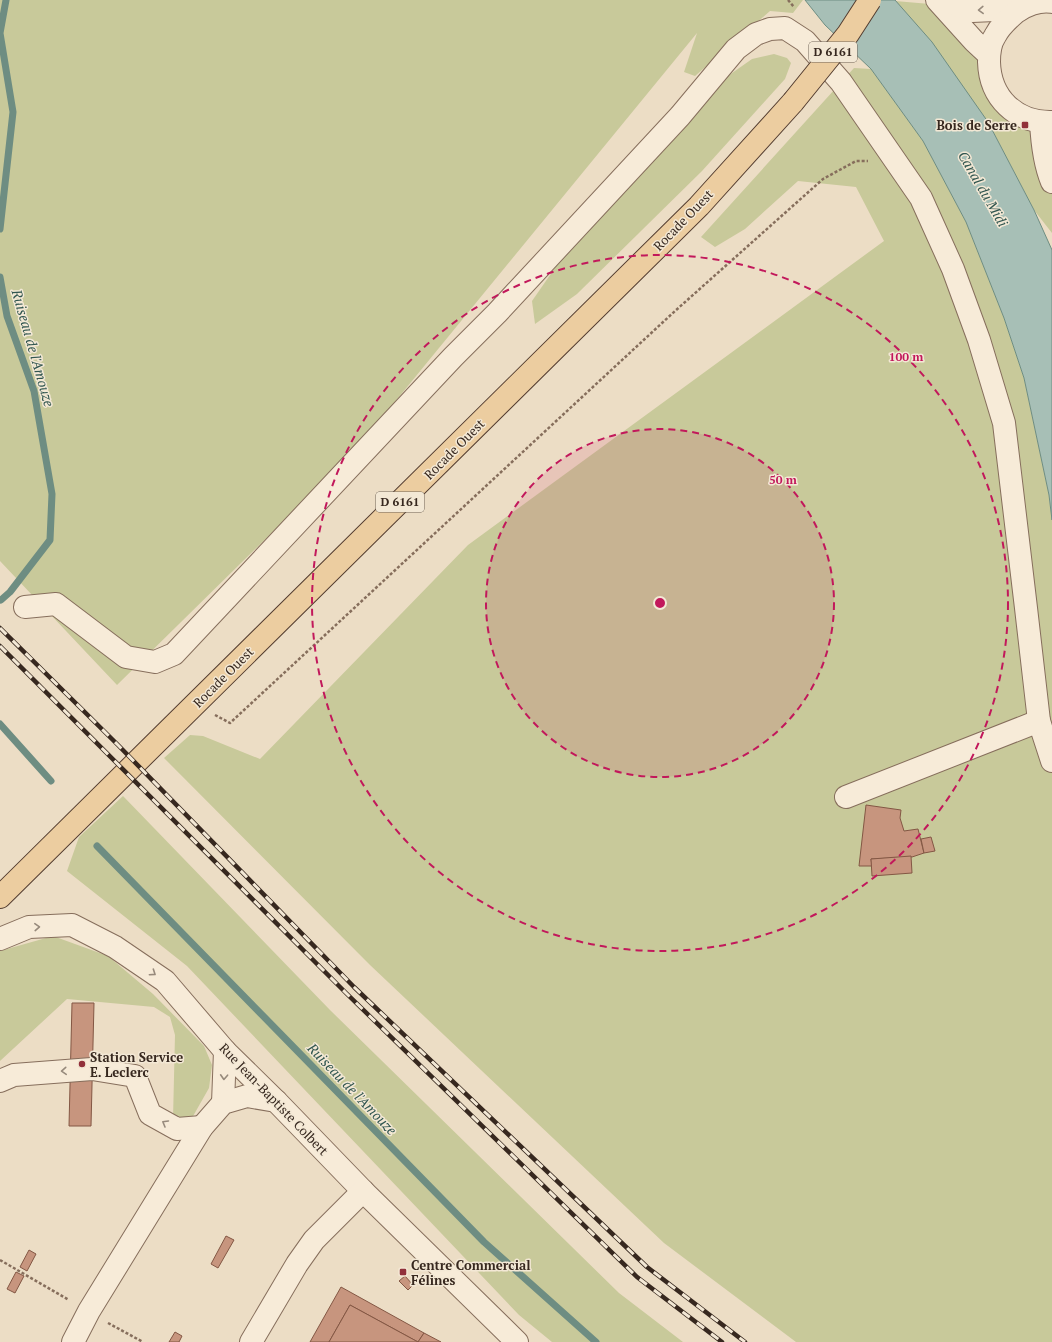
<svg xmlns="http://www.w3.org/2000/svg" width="1052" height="1342" font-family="'PT Serif',serif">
	<rect width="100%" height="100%" fill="#ecddc5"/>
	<g fill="#c8c99a">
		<polygon points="0,0 803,0 793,13 770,11 695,76 684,72 697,33 353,453 117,685 0,561"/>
		<polygon points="895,1 930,4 976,54 986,83 1052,127 1052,233 1034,210 988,122"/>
		<polygon points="774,54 787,58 791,63 785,79 702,171 577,294 535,324 532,301 566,252 725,78 752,59"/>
		<polygon points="854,68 871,69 923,141 966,222 1004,318 1024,378 1049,495 1052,520 1052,1342 796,1342 664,1243 370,965 164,758 190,735 203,736 260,759 468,545 884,241 856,187 798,181 745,229 715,247 701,237"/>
		<polygon points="123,796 330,1010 619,1293 683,1342 552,1342 519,1315 187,966 67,871 79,837"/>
		<polygon points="53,936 108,956 153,994 204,1046 212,1065 209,1088 188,1125 173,1119 175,1035 170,1017 154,1007 67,999 0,1061 0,951"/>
	</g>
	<polygon fill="#a7bfb6" stroke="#6e8d82" points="805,0 895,0 932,42 988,122 1034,210 1052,250 1052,520 1049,495 1024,378 1004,318 966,222 923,141 871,69 825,25"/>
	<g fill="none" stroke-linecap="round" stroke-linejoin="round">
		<g stroke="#6e8d82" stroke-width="7">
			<polyline points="0,229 13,112 0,33 6,0"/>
			<polyline points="0,277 7,316 34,391 52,494 50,540 10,592 1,600"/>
			<polyline points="0,724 51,781"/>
			<polyline points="97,846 484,1242 596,1342"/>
		</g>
	</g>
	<g fill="#c7957e" stroke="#835744">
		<polygon points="866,805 901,810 900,818 904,831 918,829 924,853 912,857 871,859 872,866 859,866"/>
		<polygon points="931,837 935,851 924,853 921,839"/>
		<polygon points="911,856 912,873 872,876 871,859"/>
		<polygon points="72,1003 94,1003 91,1126 69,1126"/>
		<polygon points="226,1236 234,1240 218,1268 211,1264"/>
		<polygon points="29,1250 36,1254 27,1271 20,1267"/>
		<polygon points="16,1272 24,1276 15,1293 7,1289"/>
		<polygon points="405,1276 413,1285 408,1290 399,1281"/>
		<polygon points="341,1287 424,1333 418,1342 350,1305 329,1342 310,1342"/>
		<polygon points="350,1305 418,1342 329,1342"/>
		<polygon points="175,1332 182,1336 179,1342 169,1342"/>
		<polygon points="424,1333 441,1342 418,1342"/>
	</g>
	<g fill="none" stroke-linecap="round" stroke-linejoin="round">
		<g stroke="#866e5c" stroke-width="24">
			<g id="minor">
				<polyline points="937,0 974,41 989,55"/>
				<polyline points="944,0 972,11 1020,9"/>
				<path d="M 1052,2 C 1039,0 1025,5 1015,13 C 1007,20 1000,26 995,36 C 990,43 989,54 989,62 C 990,98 1016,123 1052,122"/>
				<path d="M 1041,122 C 1042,142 1044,163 1052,182"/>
				<polyline points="25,607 56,604 126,657 155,662 174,654 453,357 497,313 680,116 736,49 756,34 770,29 785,28 805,41 841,82 921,198 953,269 979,340 1004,423 1026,608 1039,721 1052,761"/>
				<polyline points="846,797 1039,721"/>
				<polyline points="0,939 29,927 72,925 115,947 165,981 225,1051 276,1101 363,1191 517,1342"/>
				<polyline points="0,1081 14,1075 92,1069 135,1076 150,1114 177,1129 202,1127"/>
				<polyline points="223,1103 225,1051"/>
				<polyline points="73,1342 89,1311 202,1127 223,1103 247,1096 276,1101"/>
				<polyline points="251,1342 297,1264 314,1240 363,1191"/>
			</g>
		</g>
		<g stroke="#543d30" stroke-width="24">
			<polyline id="major" points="0,897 699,206 793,102"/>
		</g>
		<g stroke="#866e5c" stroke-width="2.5" stroke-dasharray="3 2" stroke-linecap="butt">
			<polyline points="788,0 794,7"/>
			<polyline points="215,715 230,723 675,311 823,179 856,161 868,161"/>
			<polyline points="0,1260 69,1300"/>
			<polyline points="108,1323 143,1342"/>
		</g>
		<use href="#minor" stroke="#f7ebd8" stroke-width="22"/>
		<use href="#major" stroke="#eccda0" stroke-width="22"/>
		<g stroke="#37281f" stroke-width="4.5">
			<g id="rail">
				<polyline points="0,628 118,745 354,987 647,1267 745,1342"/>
				<polyline points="0,646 346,993 637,1277 722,1342"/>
			</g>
		</g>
		<use href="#rail" stroke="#f3e8d5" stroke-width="3" stroke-dasharray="9" stroke-linecap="butt"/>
		<g stroke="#543d30" stroke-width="24" stroke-linecap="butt">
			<polyline id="major-bridge" points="793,102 848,34 870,0"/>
		</g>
		<use href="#major-bridge" stroke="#eccda0" stroke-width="22"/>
	</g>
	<defs><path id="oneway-chevron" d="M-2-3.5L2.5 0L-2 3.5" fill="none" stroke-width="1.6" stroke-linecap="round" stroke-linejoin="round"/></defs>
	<g stroke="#978a7c">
		<use href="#oneway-chevron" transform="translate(981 10) rotate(178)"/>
		<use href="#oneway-chevron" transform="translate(37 927) rotate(-3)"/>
		<use href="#oneway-chevron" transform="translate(153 973) rotate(34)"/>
		<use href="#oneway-chevron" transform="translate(64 1071) rotate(176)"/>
		<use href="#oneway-chevron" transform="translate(224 1077) rotate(93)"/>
		<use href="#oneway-chevron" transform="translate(165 1123) rotate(-150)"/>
	</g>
	<circle cx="660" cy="603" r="174" fill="#c2185b" fill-opacity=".12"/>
	<g fill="none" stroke="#c2185b" stroke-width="2" stroke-dasharray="7 5">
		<circle cx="660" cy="603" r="174"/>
		<circle cx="660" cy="603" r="348"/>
	</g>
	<g fill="#91303a" stroke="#f3e8d5" stroke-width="1.5">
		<rect x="1021" y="121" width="8" height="8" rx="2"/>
		<circle cx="82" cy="1064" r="4"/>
		<rect x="399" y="1268" width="8" height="8" rx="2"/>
	</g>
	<g text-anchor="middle" stroke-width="3" stroke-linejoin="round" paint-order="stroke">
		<g fill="#f3e8d5" stroke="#6f6256" stroke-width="1">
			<rect x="809" y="42" width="48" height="20" rx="3"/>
			<rect x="376" y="492" width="48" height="20" rx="3"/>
		</g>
		<g font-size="12" font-weight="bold" fill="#37281f">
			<text x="833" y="56">D 6161</text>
			<text x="400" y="506">D 6161</text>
		</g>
		<g font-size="13" font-weight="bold" fill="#37281f" stroke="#f3e8d5" text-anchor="start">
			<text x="1017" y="130" text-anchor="end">Bois de Serre</text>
			<text x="90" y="1062">Station Service<tspan x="90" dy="15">E. Leclerc</tspan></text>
			<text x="411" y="1270">Centre Commercial<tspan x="411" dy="15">Félines</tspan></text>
		</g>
		<g font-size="13" fill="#37281f" stroke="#f3e8d5">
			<text transform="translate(683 220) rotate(-46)" y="5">Rocade Ouest</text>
			<text transform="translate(454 449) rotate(-45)" y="5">Rocade Ouest</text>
			<text transform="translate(223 677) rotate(-45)" y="5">Rocade Ouest</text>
			<text transform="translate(274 1099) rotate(46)" y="5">Rue Jean-Baptiste Colbert</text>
		</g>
		<g font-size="14" font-style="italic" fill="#30554f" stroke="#f3e8d5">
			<text transform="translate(983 189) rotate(60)" y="5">Canal du Midi</text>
			<text transform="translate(33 348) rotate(74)" y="5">Ruiseau de l'Amouze</text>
			<text transform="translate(352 1089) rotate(46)" y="5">Ruiseau de l'Amouze</text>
		</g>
	</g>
	<circle cx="660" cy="603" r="6" fill="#c2185b" stroke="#f3e8d5" stroke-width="2"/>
	<g font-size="12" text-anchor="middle" font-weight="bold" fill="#c2185b" stroke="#f3e8d5" stroke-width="3" stroke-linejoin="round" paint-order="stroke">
		<text x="906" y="361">100 m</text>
		<text x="783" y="484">50 m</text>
	</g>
</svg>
